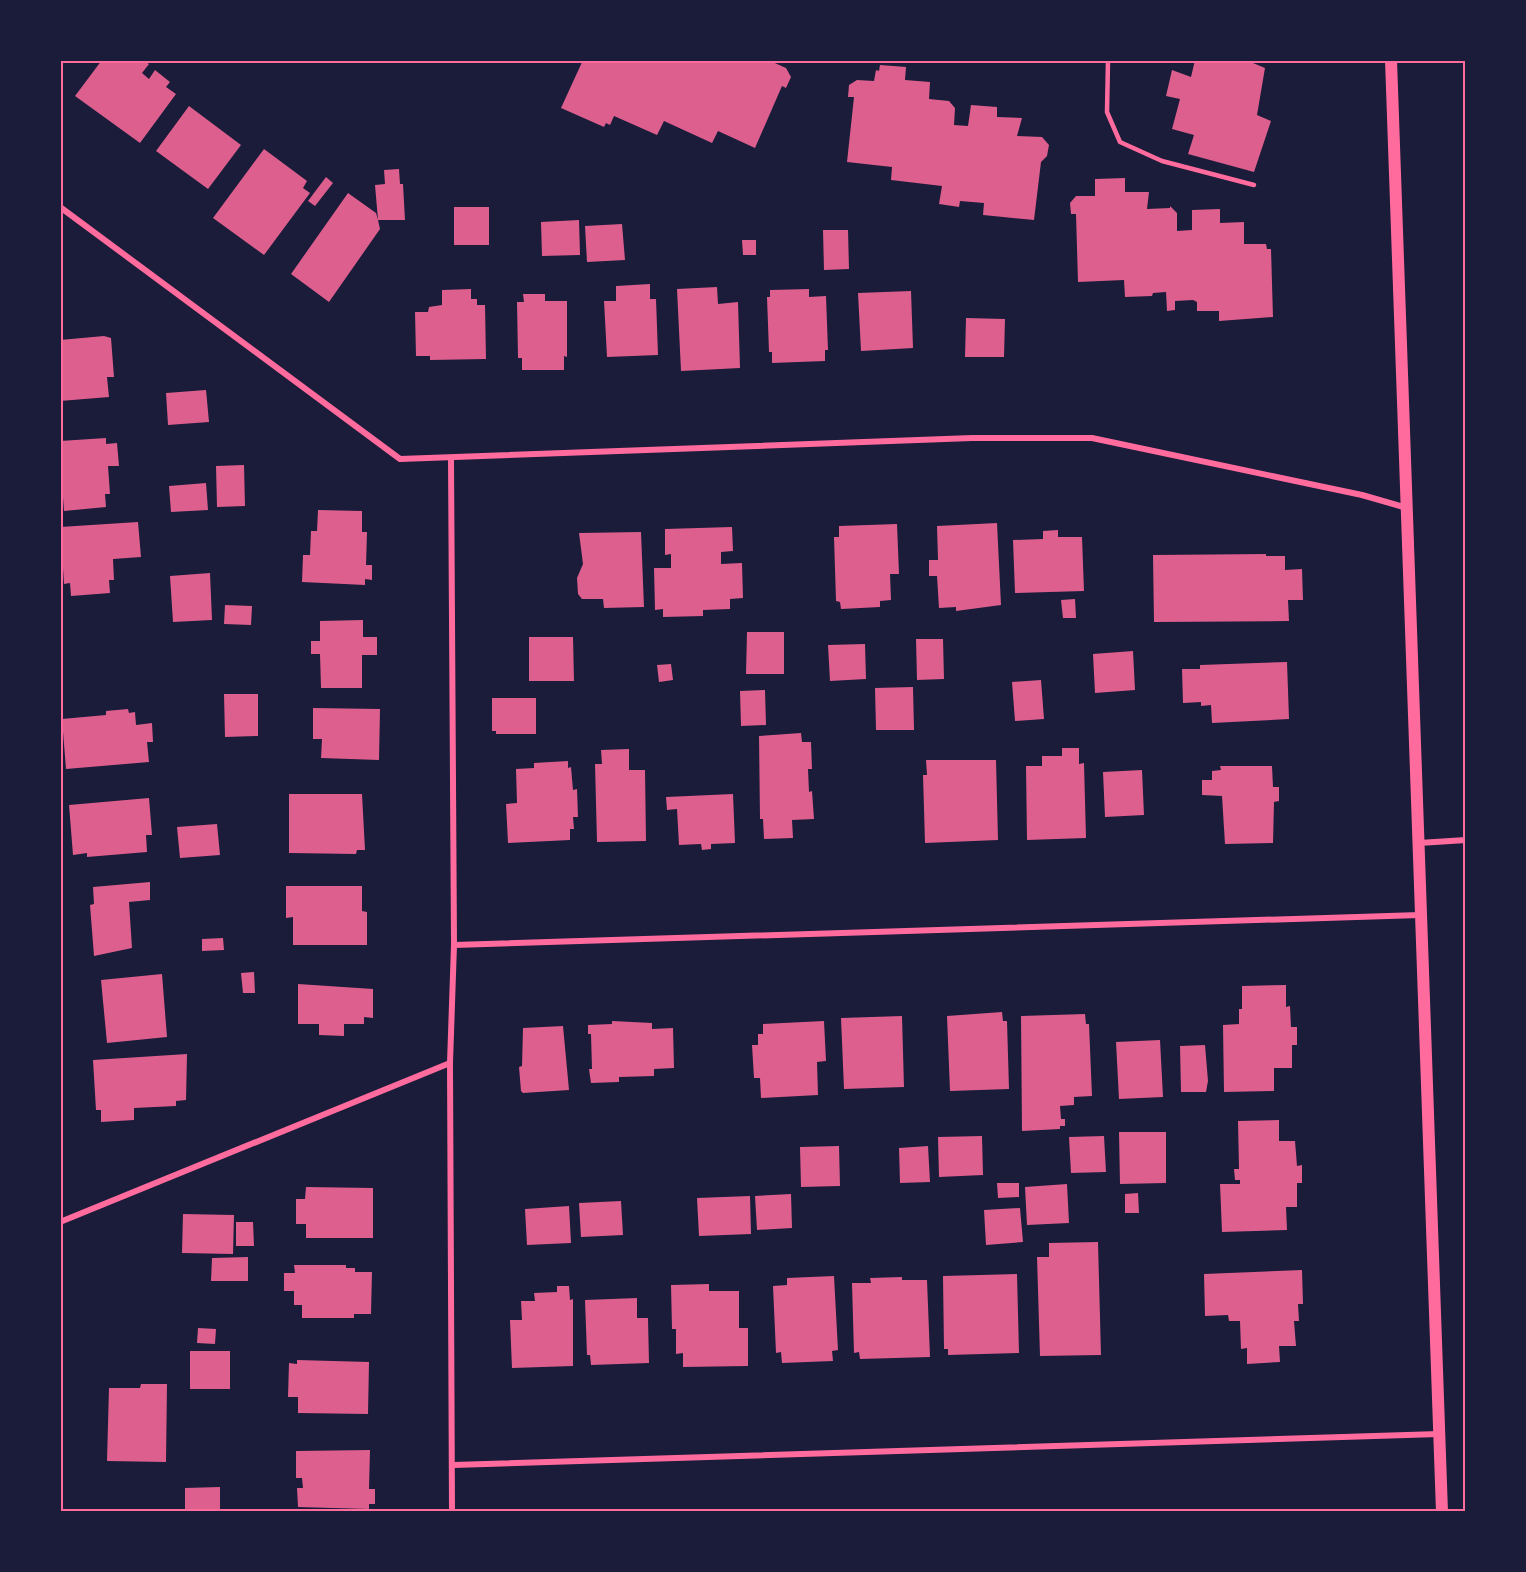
<svg xmlns="http://www.w3.org/2000/svg" width="1526" height="1572" font-family="'Fira Sans',sans-serif">
	<rect width="100%" height="100%" fill="#1b1b3a"/>
	<g fill="#dd5f8e">
		<polygon points="102,60 143,60 149,64 142,73 149,79 155,70 170,82 166,87 176,94 140,143 75,96"/>
		<polygon points="583,60 672,60 680,63 681,60 768,60 786,68 791,77 786,88 782,86 755,148 718,131 712,143 664,121 657,135 614,116 610,125 606,123 604,127 561,108"/>
		<polygon points="1195,60 1253,60 1253,63 1265,68 1257,115 1271,121 1254,172 1188,154 1194,135 1172,129 1180,99 1166,96 1172,70 1191,77"/>
		<polygon points="880,65 906,67 905,80 930,82 929,99 949,101 955,108 954,125 968,126 971,105 997,107 997,117 1022,118 1017,136 1042,137 1049,145 1047,156 1041,162 1034,220 983,215 984,203 960,201 959,207 939,204 942,186 891,180 892,167 847,162 854,97 848,97 849,85 857,80 874,81 876,70 879,71"/>
		<polygon points="189,106 241,145 208,189 156,151"/>
		<polygon points="264,149 307,181 303,188 310,193 264,255 213,218"/>
		<polygon points="399,169 400,184 403,184 405,220 378,220 380,229 329,302 291,274 348,193 376,213 378,220 375,185 385,184 384,170"/>
		<polygon points="326,177 333,183 315,206 308,201"/>
		<polygon points="1125,178 1125,192 1149,192 1147,209 1170,208 1170,206 1177,213 1177,231 1192,230 1192,210 1220,209 1220,223 1244,222 1244,244 1266,244 1267,249 1271,249 1273,317 1219,321 1219,311 1197,311 1197,302 1193,300 1175,301 1175,310 1167,311 1166,292 1153,293 1152,296 1125,297 1124,280 1078,282 1076,214 1071,214 1070,203 1076,196 1095,196 1095,179"/>
		<rect x="454" y="207" width="35" height="38"/>
		<polygon points="579,220 580,255 542,256 541,222"/>
		<polygon points="622,224 625,260 587,262 585,226"/>
		<polygon points="823,230 848,230 849,269 824,270"/>
		<polygon points="742,240 756,240 756,255 743,255"/>
		<polygon points="650,284 650,299 656,299 658,355 607,357 604,301 616,301 616,286"/>
		<polygon points="717,287 718,304 738,302 740,368 681,371 677,289"/>
		<polygon points="471,289 471,299 477,299 477,305 485,305 486,359 430,360 430,356 416,356 415,312 428,312 429,307 442,305 442,290"/>
		<polygon points="809,289 809,297 826,296 828,350 825,350 825,361 772,363 772,352 769,352 767,297 770,297 770,290"/>
		<polygon points="911,291 913,348 861,351 858,293"/>
		<polygon points="523,294 545,294 545,301 567,301 567,357 564,356 564,370 522,370 522,358 518,358 517,302 524,302"/>
		<polygon points="966,318 1005,319 1004,357 965,357"/>
		<polygon points="104,336 111,338 114,377 107,377 109,397 60,401 60,340"/>
		<polygon points="206,390 209,422 168,425 166,393"/>
		<polygon points="106,438 106,444 117,443 119,466 108,466 110,494 105,494 106,507 64,511 63,497 60,498 60,441"/>
		<polygon points="244,465 245,506 217,507 216,466"/>
		<polygon points="206,483 208,510 171,512 169,486"/>
		<polygon points="318,510 362,511 362,532 367,532 366,565 372,565 372,580 365,579 365,585 302,582 303,555 310,555 311,531 317,531"/>
		<polygon points="138,522 141,557 113,559 114,580 109,580 110,593 71,596 70,583 64,584 63,568 60,568 60,527"/>
		<polygon points="997,523 1001,605 956,611 956,607 939,608 937,576 929,576 929,560 938,560 937,526"/>
		<polygon points="897,524 899,574 890,574 891,600 880,601 880,607 841,609 840,602 836,601 834,537 839,537 839,526"/>
		<polygon points="732,527 733,551 721,552 721,564 742,563 743,598 730,599 730,609 703,610 703,616 663,617 663,609 655,610 654,568 671,568 671,554 665,555 665,529"/>
		<polygon points="1058,530 1058,537 1082,537 1084,591 1015,593 1013,540 1043,539 1043,531"/>
		<polygon points="641,532 644,607 604,608 603,599 582,599 578,594 577,578 583,564 579,533"/>
		<polygon points="1266,554 1266,556 1285,556 1285,570 1302,569 1303,600 1288,600 1289,621 1154,622 1153,555"/>
		<polygon points="210,573 212,620 173,622 170,576"/>
		<polygon points="1075,599 1076,618 1063,618 1061,600"/>
		<polygon points="225,605 252,606 251,625 224,624"/>
		<polygon points="363,620 363,637 377,637 377,655 362,655 362,688 321,688 320,654 311,654 311,641 320,641 320,621"/>
		<polygon points="747,632 784,632 784,674 746,674"/>
		<polygon points="529,637 573,637 574,681 529,681"/>
		<polygon points="916,639 943,639 944,679 917,680"/>
		<polygon points="865,644 866,679 830,681 828,645"/>
		<polygon points="1133,651 1135,690 1095,693 1093,654"/>
		<polygon points="1287,662 1289,719 1212,723 1211,705 1201,706 1201,702 1183,703 1182,669 1200,669 1200,665"/>
		<polygon points="671,664 673,680 659,682 657,665"/>
		<polygon points="1041,680 1044,719 1015,721 1012,682"/>
		<polygon points="913,687 914,730 876,730 875,688"/>
		<polygon points="765,690 766,725 741,726 740,691"/>
		<polygon points="224,694 258,694 258,736 225,737"/>
		<polygon points="492,698 536,698 536,734 496,734 496,731 492,731"/>
		<polygon points="313,708 380,709 379,760 321,758 322,739 313,739"/>
		<polygon points="128,709 129,713 135,712 136,725 152,723 153,742 147,742 149,762 66,769 62,719 106,715 106,711"/>
		<polygon points="801,733 802,742 811,742 812,769 808,769 809,792 812,791 814,819 792,820 793,838 764,839 763,819 760,819 759,736"/>
		<polygon points="1062,748 1079,748 1079,764 1084,763 1086,838 1027,840 1026,766 1042,766 1042,756 1062,756"/>
		<polygon points="629,749 629,770 645,770 646,841 597,842 595,764 602,764 601,750"/>
		<polygon points="926,760 996,760 998,840 925,843 923,775 927,775"/>
		<polygon points="568,761 568,768 571,767 573,790 577,789 578,817 573,817 574,829 570,829 570,840 508,843 506,804 517,803 516,769 534,768 534,763"/>
		<polygon points="1220,766 1272,766 1273,787 1279,787 1279,801 1274,802 1273,843 1225,844 1222,796 1202,795 1202,780 1212,780 1212,771 1221,770"/>
		<polygon points="1142,770 1144,815 1105,817 1103,772"/>
		<polygon points="289,794 362,794 365,850 357,850 356,854 289,853"/>
		<polygon points="733,794 735,843 711,844 711,849 702,850 701,844 679,845 677,809 667,810 666,797"/>
		<polygon points="149,798 152,835 146,835 147,852 87,857 87,853 73,855 69,805"/>
		<polygon points="217,824 220,855 180,858 177,827"/>
		<polygon points="150,882 150,900 129,902 132,948 94,956 90,905 94,904 93,887"/>
		<polygon points="286,886 362,886 362,911 367,912 367,945 293,945 293,917 286,918"/>
		<polygon points="223,938 224,950 202,951 202,939"/>
		<polygon points="254,972 255,993 243,993 241,973"/>
		<polygon points="162,974 167,1037 107,1043 101,980"/>
		<polygon points="298,984 373,989 373,1018 364,1017 364,1024 344,1024 344,1036 319,1035 319,1024 298,1024"/>
		<polygon points="1286,985 1286,1007 1290,1006 1291,1027 1297,1027 1297,1045 1292,1045 1292,1068 1274,1068 1274,1091 1224,1092 1223,1025 1239,1024 1239,1009 1242,1009 1242,986"/>
		<polygon points="1002,1012 1003,1021 1007,1021 1009,1089 950,1091 947,1016"/>
		<polygon points="1085,1014 1086,1024 1089,1024 1092,1096 1074,1097 1074,1105 1060,1106 1061,1119 1065,1119 1065,1126 1060,1126 1060,1129 1022,1131 1021,1016"/>
		<polygon points="902,1016 904,1087 844,1089 841,1018"/>
		<polygon points="612,1021 652,1023 652,1029 673,1028 674,1068 654,1069 654,1076 619,1077 619,1082 591,1083 589,1069 592,1069 591,1034 588,1034 588,1025 612,1024"/>
		<polygon points="824,1021 826,1061 817,1062 818,1095 761,1098 760,1078 754,1078 752,1045 758,1045 758,1034 763,1034 763,1024"/>
		<polygon points="563,1026 569,1090 523,1093 521,1091 519,1067 522,1066 523,1028"/>
		<polygon points="1160,1040 1163,1097 1119,1099 1116,1042"/>
		<polygon points="1205,1045 1208,1081 1206,1092 1181,1092 1180,1046"/>
		<polygon points="187,1054 186,1100 176,1101 176,1106 134,1108 134,1120 101,1122 101,1110 96,1110 93,1060"/>
		<polygon points="1279,1120 1279,1141 1295,1141 1297,1166 1302,1165 1302,1183 1297,1183 1297,1207 1286,1207 1287,1230 1222,1232 1220,1184 1240,1184 1240,1180 1235,1180 1234,1169 1239,1169 1238,1121"/>
		<polygon points="1119,1132 1166,1132 1166,1183 1120,1184"/>
		<polygon points="982,1136 983,1175 939,1177 938,1137"/>
		<polygon points="1104,1136 1106,1172 1071,1173 1069,1137"/>
		<polygon points="839,1146 840,1186 801,1187 800,1147"/>
		<polygon points="928,1146 930,1182 900,1183 899,1148"/>
		<polygon points="997,1183 1019,1183 1019,1197 998,1198"/>
		<polygon points="1067,1184 1069,1223 1027,1225 1025,1187"/>
		<polygon points="306,1187 373,1188 373,1238 306,1238 306,1224 296,1224 296,1199 305,1199"/>
		<polygon points="1138,1193 1139,1213 1125,1213 1125,1194"/>
		<polygon points="791,1194 792,1228 757,1230 755,1196"/>
		<polygon points="750,1196 751,1234 699,1236 697,1198"/>
		<polygon points="621,1201 623,1235 581,1237 579,1203"/>
		<polygon points="569,1206 571,1243 527,1245 525,1209"/>
		<polygon points="1020,1208 1023,1242 986,1245 984,1210"/>
		<polygon points="183,1214 234,1215 233,1254 182,1253"/>
		<polygon points="236,1222 253,1222 254,1246 236,1246"/>
		<polygon points="1098,1242 1101,1355 1040,1356 1037,1257 1049,1257 1049,1243"/>
		<polygon points="248,1257 248,1281 211,1281 212,1258"/>
		<polygon points="294,1265 346,1265 346,1268 355,1268 355,1272 372,1272 371,1314 354,1314 354,1318 302,1318 302,1305 294,1305 294,1291 284,1291 284,1273 295,1273"/>
		<polygon points="1302,1270 1303,1304 1298,1304 1299,1321 1294,1321 1296,1346 1279,1346 1280,1362 1247,1364 1247,1348 1241,1349 1240,1321 1229,1321 1228,1315 1205,1316 1204,1274"/>
		<polygon points="1017,1274 1019,1353 948,1355 948,1349 944,1349 943,1276"/>
		<polygon points="834,1276 838,1350 832,1351 833,1361 782,1363 781,1352 776,1353 773,1286 787,1285 787,1278"/>
		<polygon points="902,1277 902,1280 927,1280 930,1357 860,1359 859,1352 854,1353 852,1283 871,1283 870,1278"/>
		<polygon points="709,1284 709,1291 739,1291 739,1328 748,1328 748,1366 683,1367 683,1353 676,1354 676,1329 672,1329 671,1285"/>
		<polygon points="557,1286 569,1286 570,1300 573,1299 573,1366 512,1368 510,1320 522,1320 521,1301 535,1301 534,1293 557,1292"/>
		<polygon points="637,1298 637,1318 648,1318 649,1363 591,1365 590,1355 587,1355 585,1300"/>
		<polygon points="198,1328 216,1329 215,1344 197,1343"/>
		<rect x="190" y="1351" width="40" height="38"/>
		<polygon points="297,1360 369,1362 368,1414 298,1413 298,1397 288,1397 289,1363 297,1364"/>
		<polygon points="141,1384 167,1384 166,1462 107,1461 109,1388 140,1388"/>
		<polygon points="370,1450 369,1489 375,1489 375,1504 369,1504 369,1509 298,1507 297,1488 303,1488 302,1478 296,1478 296,1451"/>
		<polygon points="220,1487 220,1512 185,1512 185,1488"/>
	</g>
	<g fill="none" stroke-linecap="round" stroke-linejoin="round">
		<polyline stroke="#ff6b9d" stroke-width="4.5" points="1108,60 1107,112 1120,142 1162,161 1254,185"/>
		<g stroke="#ff6b9d" stroke-width="6">
			<polyline points="60,207 400,459 972,438 1092,438 1362,495 1407,508"/>
			<polyline points="451,458 454,945 450,1063 452,1512"/>
			<polyline points="1419,843 1466,840"/>
			<polyline points="454,945 1420,915"/>
			<polyline points="60,1222 450,1063"/>
			<polyline points="453,1465 1439,1434"/>
		</g>
		<polyline stroke="#ff6b9d" stroke-width="12" points="1391,60 1442,1512"/>
	</g>
	<rect width="1526" height="1572" fill="none" stroke="#1b1b3a" stroke-width="123"/>
	<rect x="62" y="62" width="1402" height="1448" fill="none" stroke="#ff6b9d" stroke-width="2"/>
</svg>
